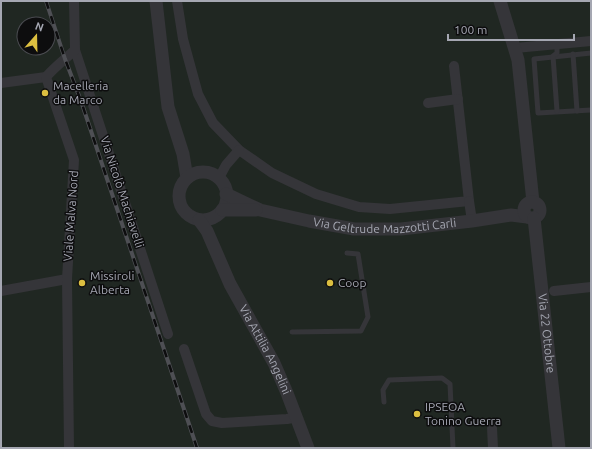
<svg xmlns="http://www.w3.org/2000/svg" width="592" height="449" font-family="Ubuntu,sans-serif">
	<rect width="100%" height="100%" fill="#121213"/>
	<path fill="#202722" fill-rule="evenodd" d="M 1,1 L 591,1 L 591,448 L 1,448 ZM 24,24 L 48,24 L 48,48 L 24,48 Z"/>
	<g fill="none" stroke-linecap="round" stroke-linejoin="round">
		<g stroke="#353539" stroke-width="5">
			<polyline points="591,53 534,59 538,113 591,110"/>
			<polyline points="573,54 577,111"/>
			<polyline points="557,111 553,56 557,53 557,44"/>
			<polyline points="292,332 361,331 368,317 358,254 347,253"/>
			<polyline points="384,402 383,390 389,380 442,378 450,384 453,448"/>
		</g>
		<g stroke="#353539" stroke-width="10">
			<polyline points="177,1 183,39 198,94 213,123 239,150 272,173 316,194 359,207 390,209 469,201 454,66"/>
			<polyline points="515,48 591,41"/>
			<polyline points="75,50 168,334"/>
			<polyline points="1,83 46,77"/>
			<polyline points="428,103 458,99"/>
			<polyline points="219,178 226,165 239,150"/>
			<polyline points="469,201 472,221"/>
			<polyline points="1,291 67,279"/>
			<polyline points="554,291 591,287"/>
			<polyline points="184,349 206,414 212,421 222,423 287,419 297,417"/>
			<polyline points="492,428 493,448"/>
			<path d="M 69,448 L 67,279 L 74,160 L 46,77 C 55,67 65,59 75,50 L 74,1"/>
		</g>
		<g stroke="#353539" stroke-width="13">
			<polyline points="156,1 168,107 183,154 187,178"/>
			<polyline points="500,1 518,60 533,202"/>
			<circle cx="203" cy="196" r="24"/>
			<path id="s1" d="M 226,194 L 260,210 L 309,221 L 354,229 L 401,229 L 472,221 L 511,215 L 527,217"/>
			<circle cx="532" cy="210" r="8"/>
			<polyline points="222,210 256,210"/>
			<path id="s2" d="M 534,218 L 559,448"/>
			<path id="s3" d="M 199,220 L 207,231 L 230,284 L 274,363 L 287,393 L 308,448"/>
		</g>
		<g stroke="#4e4f54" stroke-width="4">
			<polyline id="rail" points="46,1 65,59 81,101 197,448"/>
		</g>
		<use href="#rail" stroke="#0d0d0e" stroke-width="2.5" stroke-dasharray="8" stroke-linecap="butt"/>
	</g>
	<g fill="#dcbf40" stroke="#0d0d0e" stroke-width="1.5">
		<circle cx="45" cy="93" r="4"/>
		<circle cx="82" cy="283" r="4"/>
		<circle cx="330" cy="283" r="4"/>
		<circle cx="417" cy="414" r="4"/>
	</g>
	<g text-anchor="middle" stroke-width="3" stroke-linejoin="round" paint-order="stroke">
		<g font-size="12" fill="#a5a7b2" stroke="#0d0d0e" text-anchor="start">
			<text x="53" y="90">Macelleria<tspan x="53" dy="14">da Marco</tspan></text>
			<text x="90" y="280">Missiroli<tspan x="90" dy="14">Alberta</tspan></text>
			<text x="338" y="287">Coop</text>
			<text x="425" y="411">IPSEOA<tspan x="425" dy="14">Tonino Guerra</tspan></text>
		</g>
		<g font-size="12" fill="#a5a7b2" stroke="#0d0d0e">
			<text transform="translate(122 192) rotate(72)" y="4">Via Nicolò Machiavelli</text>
			<text transform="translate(71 216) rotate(-86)" y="4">Viale Malva Nord</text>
			<text dy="4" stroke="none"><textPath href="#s1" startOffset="164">Via Geltrude Mazzotti Carli</textPath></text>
			<text dy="4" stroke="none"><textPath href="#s2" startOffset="116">Via 22 Ottobre</textPath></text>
			<text dy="4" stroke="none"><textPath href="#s3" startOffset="146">Via Attilia Angelini</textPath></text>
		</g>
	</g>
	<rect width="592" height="449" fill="none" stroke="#a5a7b2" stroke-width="4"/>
	<g transform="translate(36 36) rotate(20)"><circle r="19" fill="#0d0d0e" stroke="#4a4b50"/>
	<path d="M0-3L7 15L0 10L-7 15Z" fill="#dcbf40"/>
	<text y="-6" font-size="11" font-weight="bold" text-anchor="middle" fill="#a5a7b2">N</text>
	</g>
	<path d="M448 34v6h126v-6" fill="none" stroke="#a5a7b2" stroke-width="2"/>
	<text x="454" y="34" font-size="12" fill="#a5a7b2" stroke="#0d0d0e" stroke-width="3" paint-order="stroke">100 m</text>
</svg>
